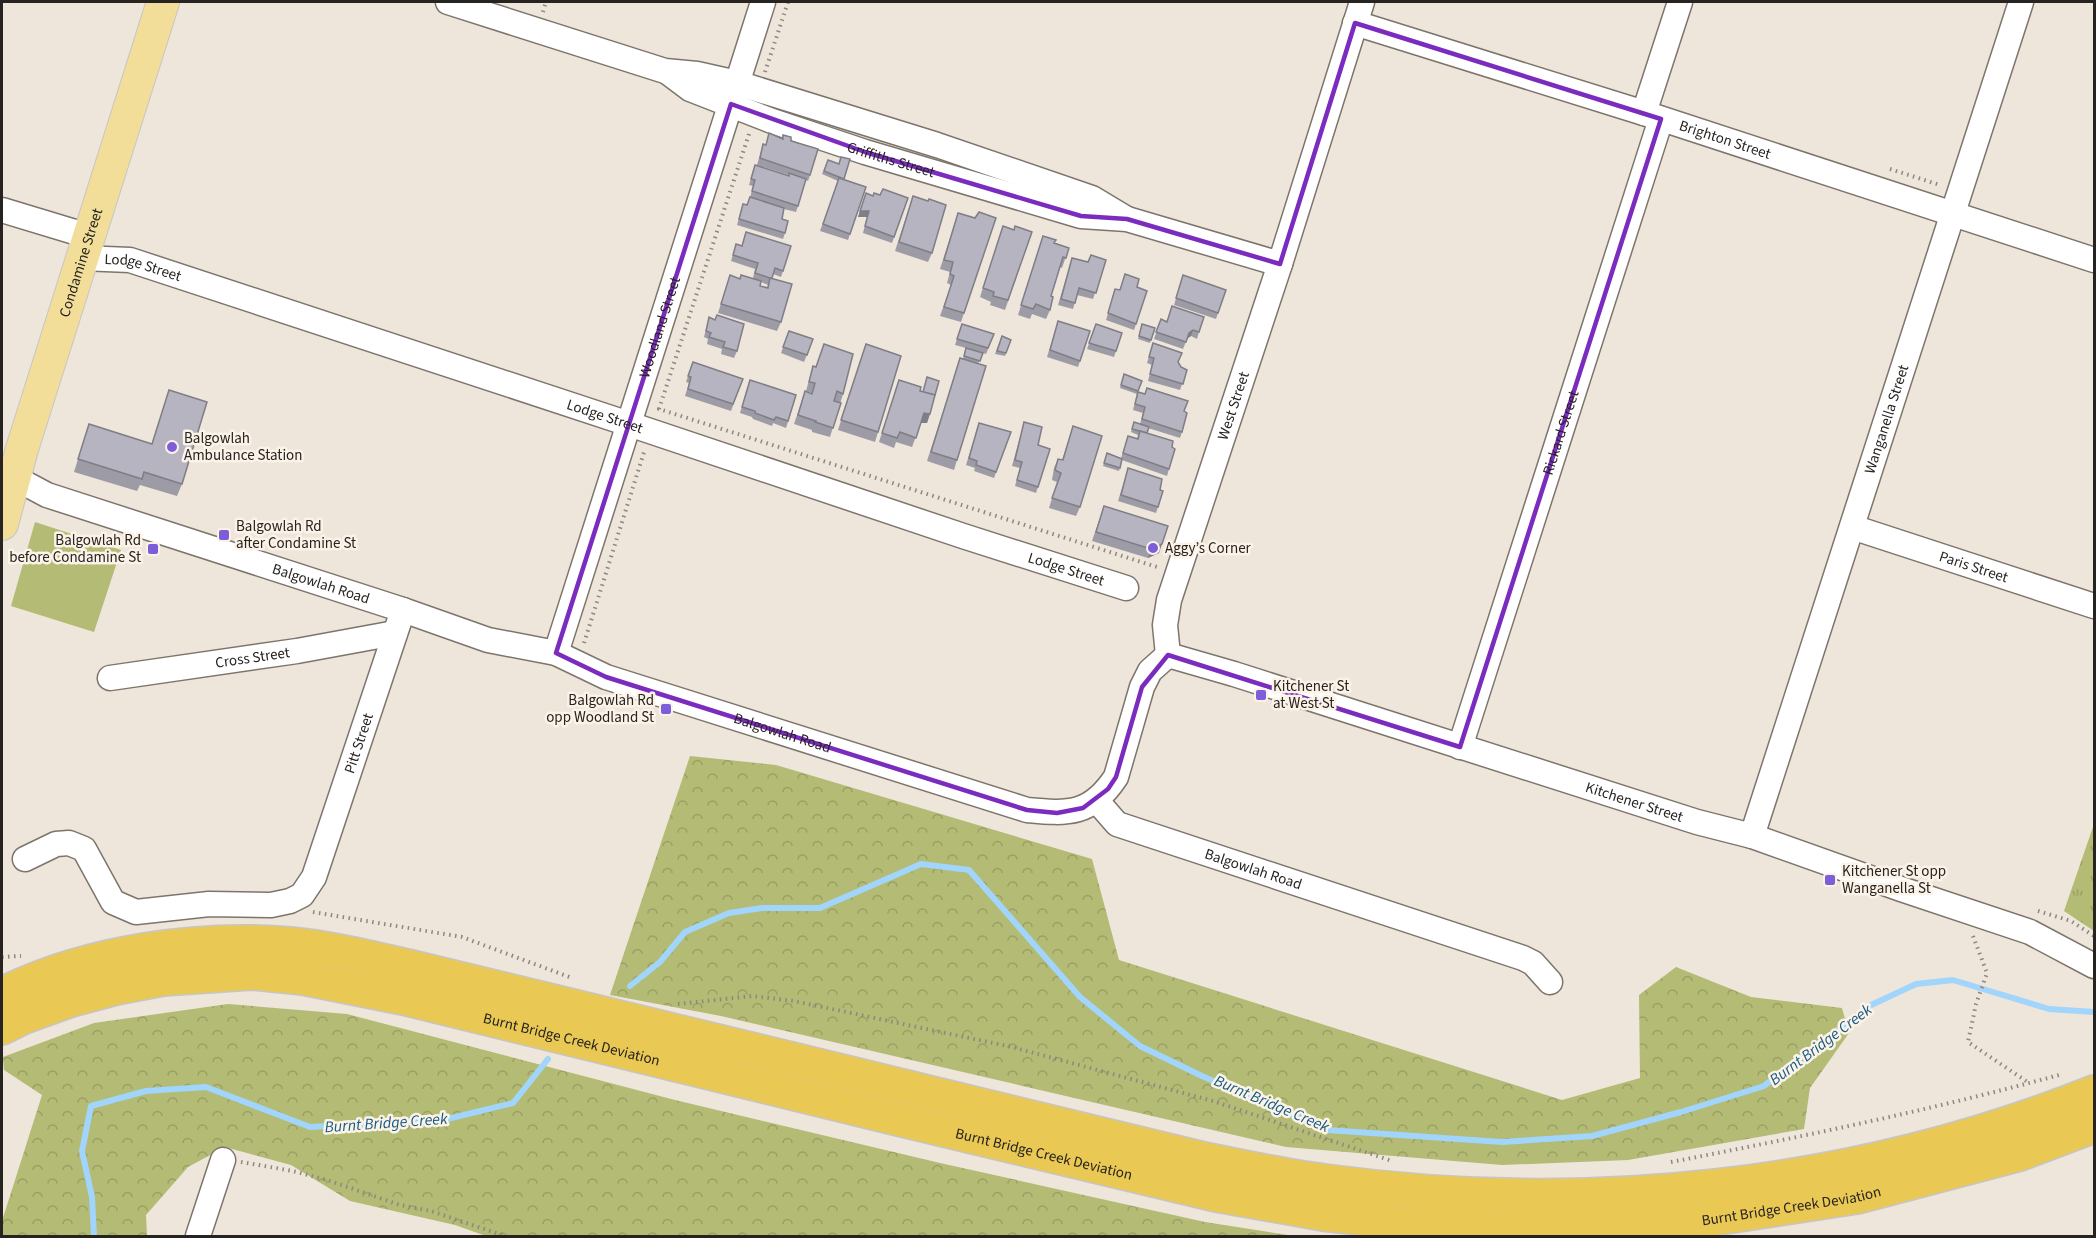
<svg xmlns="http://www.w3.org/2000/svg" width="2096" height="1238" font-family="'Source Sans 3',sans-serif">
	<defs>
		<pattern id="grass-tufts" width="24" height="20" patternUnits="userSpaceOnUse" patternTransform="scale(1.5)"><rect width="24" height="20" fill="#b3bb74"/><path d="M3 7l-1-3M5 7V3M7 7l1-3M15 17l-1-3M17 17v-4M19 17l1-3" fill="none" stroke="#9aa064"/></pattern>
		<pattern id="forest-crowns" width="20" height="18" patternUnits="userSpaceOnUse" patternTransform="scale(1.5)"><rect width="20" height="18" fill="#b3bb74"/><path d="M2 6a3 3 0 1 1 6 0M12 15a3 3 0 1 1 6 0" fill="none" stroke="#9aa064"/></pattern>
	</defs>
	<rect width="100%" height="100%" fill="#eee5db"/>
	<polygon fill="url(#grass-tufts)" points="2094,824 2094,931 2064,911"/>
	<g fill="url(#forest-crowns)">
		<polygon points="690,756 776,765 1092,859 1119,960 1562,1100 1640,1078 1639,995 1676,967 1751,997 1842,1008 1849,1033 1810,1088 1804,1129 1628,1160 1502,1165 1286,1147 721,1016 610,995"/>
		<polygon points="228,1004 347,1014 675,1100 940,1163 1205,1222 1294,1236 486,1236 455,1225 350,1201 291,1165 225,1147 188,1167 146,1215 147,1236 2,1236 2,1221 42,1095 4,1070 3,1057 94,1023"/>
	</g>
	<polygon fill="#b3bb74" points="35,522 121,550 94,632 11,606"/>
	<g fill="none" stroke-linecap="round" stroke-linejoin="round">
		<g stroke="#a1d5fb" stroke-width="6">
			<polyline points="630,986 660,962 685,932 729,913 762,908 820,908 921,864 969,870 1080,997 1140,1046 1202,1076 1327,1130 1502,1142 1592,1136 1681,1112 1764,1086 1869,1006 1916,984 1953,980 2049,1009 2094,1012"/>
			<polyline points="94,1236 92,1197 82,1151 91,1106 146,1091 206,1087 310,1127 443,1120 513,1103 548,1059"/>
		</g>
		<g stroke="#7d756c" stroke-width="27">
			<g id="minor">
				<polyline points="448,2 665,71 697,74 737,83 937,145 1092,198 1127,219"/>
				<path id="s1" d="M 1355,23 L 1644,113 L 2094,260"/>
				<path id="s2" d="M 670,74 L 690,89 L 772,121 L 865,152 L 1081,216 L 1127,219 L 1280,264"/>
				<polyline points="1644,113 1680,2"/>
				<polyline points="2,210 88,236"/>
				<path id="s3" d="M 81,258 L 130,260 L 629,424 L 963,536 L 1126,588"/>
				<path id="s4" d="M 2,471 L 47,495 L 403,610 L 488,640 L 556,653 L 606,677 L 1027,810 C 1069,814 1091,815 1116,777 L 1142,687 L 1150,671 L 1168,655"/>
				<path id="s5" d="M 1852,527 L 2094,606"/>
				<path id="s6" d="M 556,653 L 763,2"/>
				<path id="s7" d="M 1168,655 L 1234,674 L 1697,822 L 1752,836 L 1901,889 L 2030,932 L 2094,966"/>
				<path id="s8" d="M 1168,655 L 1165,625 L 1169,600 L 1280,264 L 1362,2"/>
				<path id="s9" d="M 110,678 L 297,651 L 395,633"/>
				<path id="s10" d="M 1460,747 L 1661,119"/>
				<path id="s11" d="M 1097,801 L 1117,824 L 1523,958 L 1533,963 L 1550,982"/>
				<path id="s12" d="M 1752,836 L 2021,2"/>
				<path id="s13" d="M 25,859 L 56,844 L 69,843 L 84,849 L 113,902 L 136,912 L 209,904 L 271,905 L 290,901 L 302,895 L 314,877 L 403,610"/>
				<polyline points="198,1236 223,1160"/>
			</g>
		</g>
		<g stroke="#c7c6c5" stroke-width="34">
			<g id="major">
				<path id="s14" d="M 2,524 L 22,449 L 163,2"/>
			</g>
		</g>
		<g stroke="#c7c6c5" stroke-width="36">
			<g id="highway">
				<path d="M 2,994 C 87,952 196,936 291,944 C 331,948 372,958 412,967 L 1204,1159 C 1244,1167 1284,1176 1325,1181 C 1585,1216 1851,1189 2094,1092"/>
				<path id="s15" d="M 2,1028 L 24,1017 L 71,1000 L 116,988 L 163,979 L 251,973 L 303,978 L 403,998 L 898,1119 L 1216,1195 L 1323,1214 L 1402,1223 L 1494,1228 L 1588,1228 L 1699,1221 L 1857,1197 L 2020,1154 L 2094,1126"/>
			</g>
		</g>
		<g stroke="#8e8781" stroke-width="4" stroke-dasharray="1.5 4.5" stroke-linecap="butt">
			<polyline points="543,12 546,2"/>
			<polyline points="765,72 788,2"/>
			<polyline points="749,134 659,409 1157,567"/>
			<polyline points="1890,169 1940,185"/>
			<polyline points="584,643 645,449"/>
			<polyline points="2038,911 2071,921 2094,936"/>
			<polyline points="313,912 462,937 572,978"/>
			<polyline points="1973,936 1987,973 1976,1004 1968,1042 2029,1083"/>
			<polyline points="2,957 21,956"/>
			<polyline points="678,1004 752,996 794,1001 1012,1047 1213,1101 1392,1161"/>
			<polyline points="241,1162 293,1171 327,1180 400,1205 431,1211 505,1236"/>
			<path d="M 1671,1162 C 1801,1137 1931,1110 2059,1075"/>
		</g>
		<use href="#minor" stroke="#fff" stroke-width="24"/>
		<use href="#major" stroke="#f2de98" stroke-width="32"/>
		<use href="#highway" stroke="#e9c853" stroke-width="33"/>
	</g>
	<g fill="#9d9ba5" fill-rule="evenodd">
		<polygon points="783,135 791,141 810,175 808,181 806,180 796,212 784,209 782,219 785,233 783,239 737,225 743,204 747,205 750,198 753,186 749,185 755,165 789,176 789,175 757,165 763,144 766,145 782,138"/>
		<polygon points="828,160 844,179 866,187 848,240 820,231 838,181 822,174"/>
		<polygon points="866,193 873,196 908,198 892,243 863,233 867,217 858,217"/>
		<polygon points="913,196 932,253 928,262 895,251"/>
		<polygon points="975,218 996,218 961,322 940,316 951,285 947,283 950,272 940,269 955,222"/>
		<polygon points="1003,226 1013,230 1032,232 1005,310 990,305 991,302 980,297"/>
		<polygon points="1055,243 1069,248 1062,268 1060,267 1051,296 1050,310 1046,319 1032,314 1030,319 1018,315 1040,245"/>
		<path d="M 736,244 L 741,246 L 791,246 L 781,277 L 773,274 L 772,278 L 781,322 L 777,331 L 718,313 L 730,275 L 740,279 L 753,278 L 755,269 L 731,261 ZM 761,282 L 768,285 L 767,287 L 760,286 Z"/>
		<polygon points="1072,258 1088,262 1106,260 1093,299 1077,295 1073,309 1058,305"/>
		<polygon points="1183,275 1218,313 1216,319 1174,305"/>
		<polygon points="1137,287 1147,291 1134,330 1106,320 1115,289 1119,290"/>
		<polygon points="709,317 737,351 734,358 721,354 722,349 707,344 708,339 704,337"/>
		<polygon points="1161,319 1199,332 1197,339 1191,336 1187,339 1183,349 1154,339"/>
		<polygon points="1058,321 1090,331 1078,367 1047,357"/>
		<polygon points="962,324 994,334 986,354 982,353 978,364 957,460 954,470 927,461 957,368 960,358 963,359 966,348 955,345"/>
		<polygon points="1096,324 1122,333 1114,357 1087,349"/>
		<polygon points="1142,324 1155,328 1150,343 1138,339"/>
		<polygon points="789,331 813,339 804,362 781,353"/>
		<polygon points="1002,336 1011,340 1005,356 995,354"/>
		<polygon points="1153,343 1178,362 1181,367 1187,370 1180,390 1148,381 1152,365 1147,363"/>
		<polygon points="866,344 878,432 875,442 838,430"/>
		<polygon points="693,362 743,379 731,411 685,396 689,383 686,382"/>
		<polygon points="813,366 843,394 830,437 812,432 812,430 794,424 805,391 811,394 812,393 806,391"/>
		<polygon points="1124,374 1142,381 1138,392 1184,412 1182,432 1180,438 1148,428 1147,433 1172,447 1169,469 1167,476 1122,460 1119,471 1103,466 1107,453 1121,458 1128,436 1137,439 1138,435 1131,432 1134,422 1140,424 1143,413 1133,410 1137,394 1120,388"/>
		<polygon points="750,380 796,395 786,428 773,423 772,426 753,419 752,417 740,413"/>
		<polygon points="896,389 920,391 935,395 927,423 921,423 912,447 896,442 894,448 879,442"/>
		<polygon points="169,390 182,484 177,496 140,485 137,491 74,472 89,424 152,444"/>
		<polygon points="1024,422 1038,445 1050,449 1036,493 1015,486 1020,468 1012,466"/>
		<polygon points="1073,426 1080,507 1076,516 1049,508 1057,482 1052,480 1054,468 1058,459 1062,460"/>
		<polygon points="977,429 1011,432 994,478 974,471 975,468 966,465"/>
		<polygon points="1126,475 1163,491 1156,513 1118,501"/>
		<polygon points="1104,506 1159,553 1148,558 1092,541"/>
	</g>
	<g fill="#7f7e86">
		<polygon points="860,211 869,211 867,217 858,217"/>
		<polygon points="1193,330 1191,336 1186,339 1189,333"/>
		<polygon points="924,413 930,414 927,423 920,423"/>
		<polygon points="1162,544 1159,553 1148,558 1151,549"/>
	</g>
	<g fill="#b6b4c0" stroke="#7f7e86" stroke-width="1.5">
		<polygon points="769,133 783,139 783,135 791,137 791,141 818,149 810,175 760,158 763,144 766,145"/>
		<polygon points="841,157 850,159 844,179 824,171 828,160 839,164"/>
		<polygon points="755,165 789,176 789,173 806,179 798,206 752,191 755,180 751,179"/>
		<polygon points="839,178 866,187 850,234 823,224"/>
		<polygon points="883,189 908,198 894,237 865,226 869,211 860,211 866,193 873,196 874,193 880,195"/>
		<polygon points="913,196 928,201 929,199 946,205 932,253 899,242"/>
		<polygon points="750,197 784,208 782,219 788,221 785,233 739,219 743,204 747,205"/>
		<polygon points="979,212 996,218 964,313 944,307 954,276 950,274 953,262 944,260 958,213 975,218"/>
		<polygon points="1003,226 1014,230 1015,226 1032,232 1008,300 993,296 994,292 983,288"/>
		<polygon points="746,232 791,246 783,271 775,268 772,278 770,278 755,273 758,263 733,255 736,244 742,246"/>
		<polygon points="1043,236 1056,240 1054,243 1069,248 1066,258 1063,257 1051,296 1053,297 1050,310 1036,304 1033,309 1021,305"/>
		<polygon points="1091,255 1106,260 1096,293 1079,288 1075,303 1061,299 1072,258 1088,262"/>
		<polygon points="1125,274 1139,279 1137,287 1147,291 1136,324 1108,313 1115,289 1120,290"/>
		<polygon points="730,275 740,279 741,275 761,281 760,286 768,288 770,278 792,284 781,322 721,304"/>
		<polygon points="1183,275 1226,290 1218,313 1176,298"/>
		<polygon points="1172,306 1204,317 1199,332 1193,330 1189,333 1186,342 1156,332 1161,319 1167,322"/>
		<polygon points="717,315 744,324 737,351 723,347 725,342 709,337 711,333 706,331 709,317 715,320"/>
		<polygon points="1058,321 1090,331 1080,361 1050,350"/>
		<polygon points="962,324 994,334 988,348 957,339"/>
		<polygon points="1096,324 1122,333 1116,351 1089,343"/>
		<polygon points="1142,324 1155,328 1151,340 1139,336"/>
		<polygon points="789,331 813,339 807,355 783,347"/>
		<polygon points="1002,336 1011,340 1006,353 997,351"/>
		<polygon points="1153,343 1182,353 1178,362 1181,367 1187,370 1183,384 1150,374 1154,358 1149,357"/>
		<polygon points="824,344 853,354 843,394 837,391 834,401 841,403 833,428 815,422 816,421 798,415 805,391 812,394 815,383 809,382 813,366 816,367"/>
		<polygon points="866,344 901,356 878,432 841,420"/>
		<polygon points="966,348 983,353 980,361 964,356"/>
		<polygon points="960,358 986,366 957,460 931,452"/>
		<polygon points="693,362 743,379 733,404 688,389 691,377 688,376"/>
		<polygon points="1124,374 1142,381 1138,391 1121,385"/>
		<polygon points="927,377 939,381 935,395 923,392"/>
		<polygon points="750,380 796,395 788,421 776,417 774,420 755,413 755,411 742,407"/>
		<polygon points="899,380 921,387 920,391 935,395 930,414 924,413 916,438 900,432 897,438 882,433"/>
		<polygon points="1147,388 1188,401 1184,411 1187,413 1182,432 1142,419 1145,407 1135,404 1138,392 1145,394"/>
		<polygon points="169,390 207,402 182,484 144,472 142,479 78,459 89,424 152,444"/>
		<polygon points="1024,422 1042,427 1038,445 1050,449 1038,487 1017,480 1022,462 1015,460"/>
		<polygon points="1134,422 1149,427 1147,433 1132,429"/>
		<polygon points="979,423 1011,432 996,472 976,465 977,461 969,458"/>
		<polygon points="1073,426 1102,436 1080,507 1052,498 1061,473 1055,470 1058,459 1063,460"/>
		<polygon points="1140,431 1173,441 1172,447 1175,449 1169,469 1123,453 1128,436 1138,439"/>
		<polygon points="1107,453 1122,459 1120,468 1104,463"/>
		<polygon points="1128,468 1162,479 1160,490 1163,491 1158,507 1121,495"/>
		<polygon points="1104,506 1168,526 1162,544 1151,549 1096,532"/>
	</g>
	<path fill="none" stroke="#7b2cbf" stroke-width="4.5" stroke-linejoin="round" d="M 1355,23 L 1661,119 L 1460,747 L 1168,655 L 1142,687 L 1116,777 L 1108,789 L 1083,808 L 1057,813 L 1027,810 L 606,677 L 556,653 L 731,104 L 865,152 L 1081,216 L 1127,219 L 1280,264 Z"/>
	<g fill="#7e5ed8" stroke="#fcf3e8" stroke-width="2">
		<circle cx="172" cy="447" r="6"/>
		<rect x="218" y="529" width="12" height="12" rx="3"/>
		<circle cx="1153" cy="548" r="6"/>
		<rect x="147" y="543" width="12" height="12" rx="3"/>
		<rect x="1255" y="689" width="12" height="12" rx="3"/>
		<rect x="660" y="703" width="12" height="12" rx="3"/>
		<rect x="1824" y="874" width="12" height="12" rx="3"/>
	</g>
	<g text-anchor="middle" stroke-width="5" stroke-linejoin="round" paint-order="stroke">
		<g font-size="15" fill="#272320" stroke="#fcf3e8">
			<text dy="5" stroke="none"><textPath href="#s1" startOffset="388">Brighton Street</textPath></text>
			<text dy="5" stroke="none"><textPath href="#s2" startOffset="238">Griffiths Street</textPath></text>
			<text dy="5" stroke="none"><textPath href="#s14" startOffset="273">Condamine Street</textPath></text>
			<text dy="5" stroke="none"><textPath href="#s3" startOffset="63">Lodge Street</textPath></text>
			<text dy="5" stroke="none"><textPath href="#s6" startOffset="342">Woodland Street</textPath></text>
			<text dy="5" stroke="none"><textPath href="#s8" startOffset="260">West Street</textPath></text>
			<text dy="5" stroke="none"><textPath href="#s3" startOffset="549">Lodge Street</textPath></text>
			<text dy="5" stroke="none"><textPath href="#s12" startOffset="438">Wanganella Street</textPath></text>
			<text dy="5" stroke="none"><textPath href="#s10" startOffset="330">Rickard Street</textPath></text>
			<text dy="5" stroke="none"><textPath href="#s5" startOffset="128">Paris Street</textPath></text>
			<text dy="5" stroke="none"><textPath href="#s3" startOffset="1035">Lodge Street</textPath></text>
			<text dy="5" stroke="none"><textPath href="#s4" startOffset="339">Balgowlah Road</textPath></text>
			<text dy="5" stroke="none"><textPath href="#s9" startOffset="144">Cross Street</textPath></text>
			<text dy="5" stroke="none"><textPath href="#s4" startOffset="825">Balgowlah Road</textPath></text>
			<text dy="5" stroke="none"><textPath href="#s13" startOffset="480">Pitt Street</textPath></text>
			<text dy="5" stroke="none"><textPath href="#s7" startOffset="489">Kitchener Street</textPath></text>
			<text dy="5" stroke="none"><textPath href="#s11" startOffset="174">Balgowlah Road</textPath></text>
			<text dy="5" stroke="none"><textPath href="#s15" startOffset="585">Burnt Bridge Creek Deviation</textPath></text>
			<text dy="5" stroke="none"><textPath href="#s15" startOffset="1071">Burnt Bridge Creek Deviation</textPath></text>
			<text dy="5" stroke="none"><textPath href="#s15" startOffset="1827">Burnt Bridge Creek Deviation</textPath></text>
		</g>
		<g font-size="15" fill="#272320" stroke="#fcf3e8" text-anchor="start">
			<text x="184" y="443">Balgowlah<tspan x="184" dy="17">Ambulance Station</tspan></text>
			<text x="236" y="531">Balgowlah Rd<tspan x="236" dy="17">after Condamine St</tspan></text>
			<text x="141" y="545" text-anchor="end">Balgowlah Rd<tspan x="141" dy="17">before Condamine St</tspan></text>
			<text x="1165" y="553">Aggy’s Corner</text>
			<text x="1273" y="691">Kitchener St<tspan x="1273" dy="17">at West St</tspan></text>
			<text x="654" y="705" text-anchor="end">Balgowlah Rd<tspan x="654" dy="17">opp Woodland St</tspan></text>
			<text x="1842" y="876">Kitchener St opp<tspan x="1842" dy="17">Wanganella St</tspan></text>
		</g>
		<g font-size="16" font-style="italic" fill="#165a84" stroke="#fcf3e8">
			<text transform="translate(1820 1044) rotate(-37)" y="6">Burnt Bridge Creek</text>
			<text transform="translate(1272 1103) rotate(23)" y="6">Burnt Bridge Creek</text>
			<text transform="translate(386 1122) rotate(-4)" y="6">Burnt Bridge Creek</text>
		</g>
	</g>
	<rect width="2096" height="1238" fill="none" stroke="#272320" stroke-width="6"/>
</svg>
